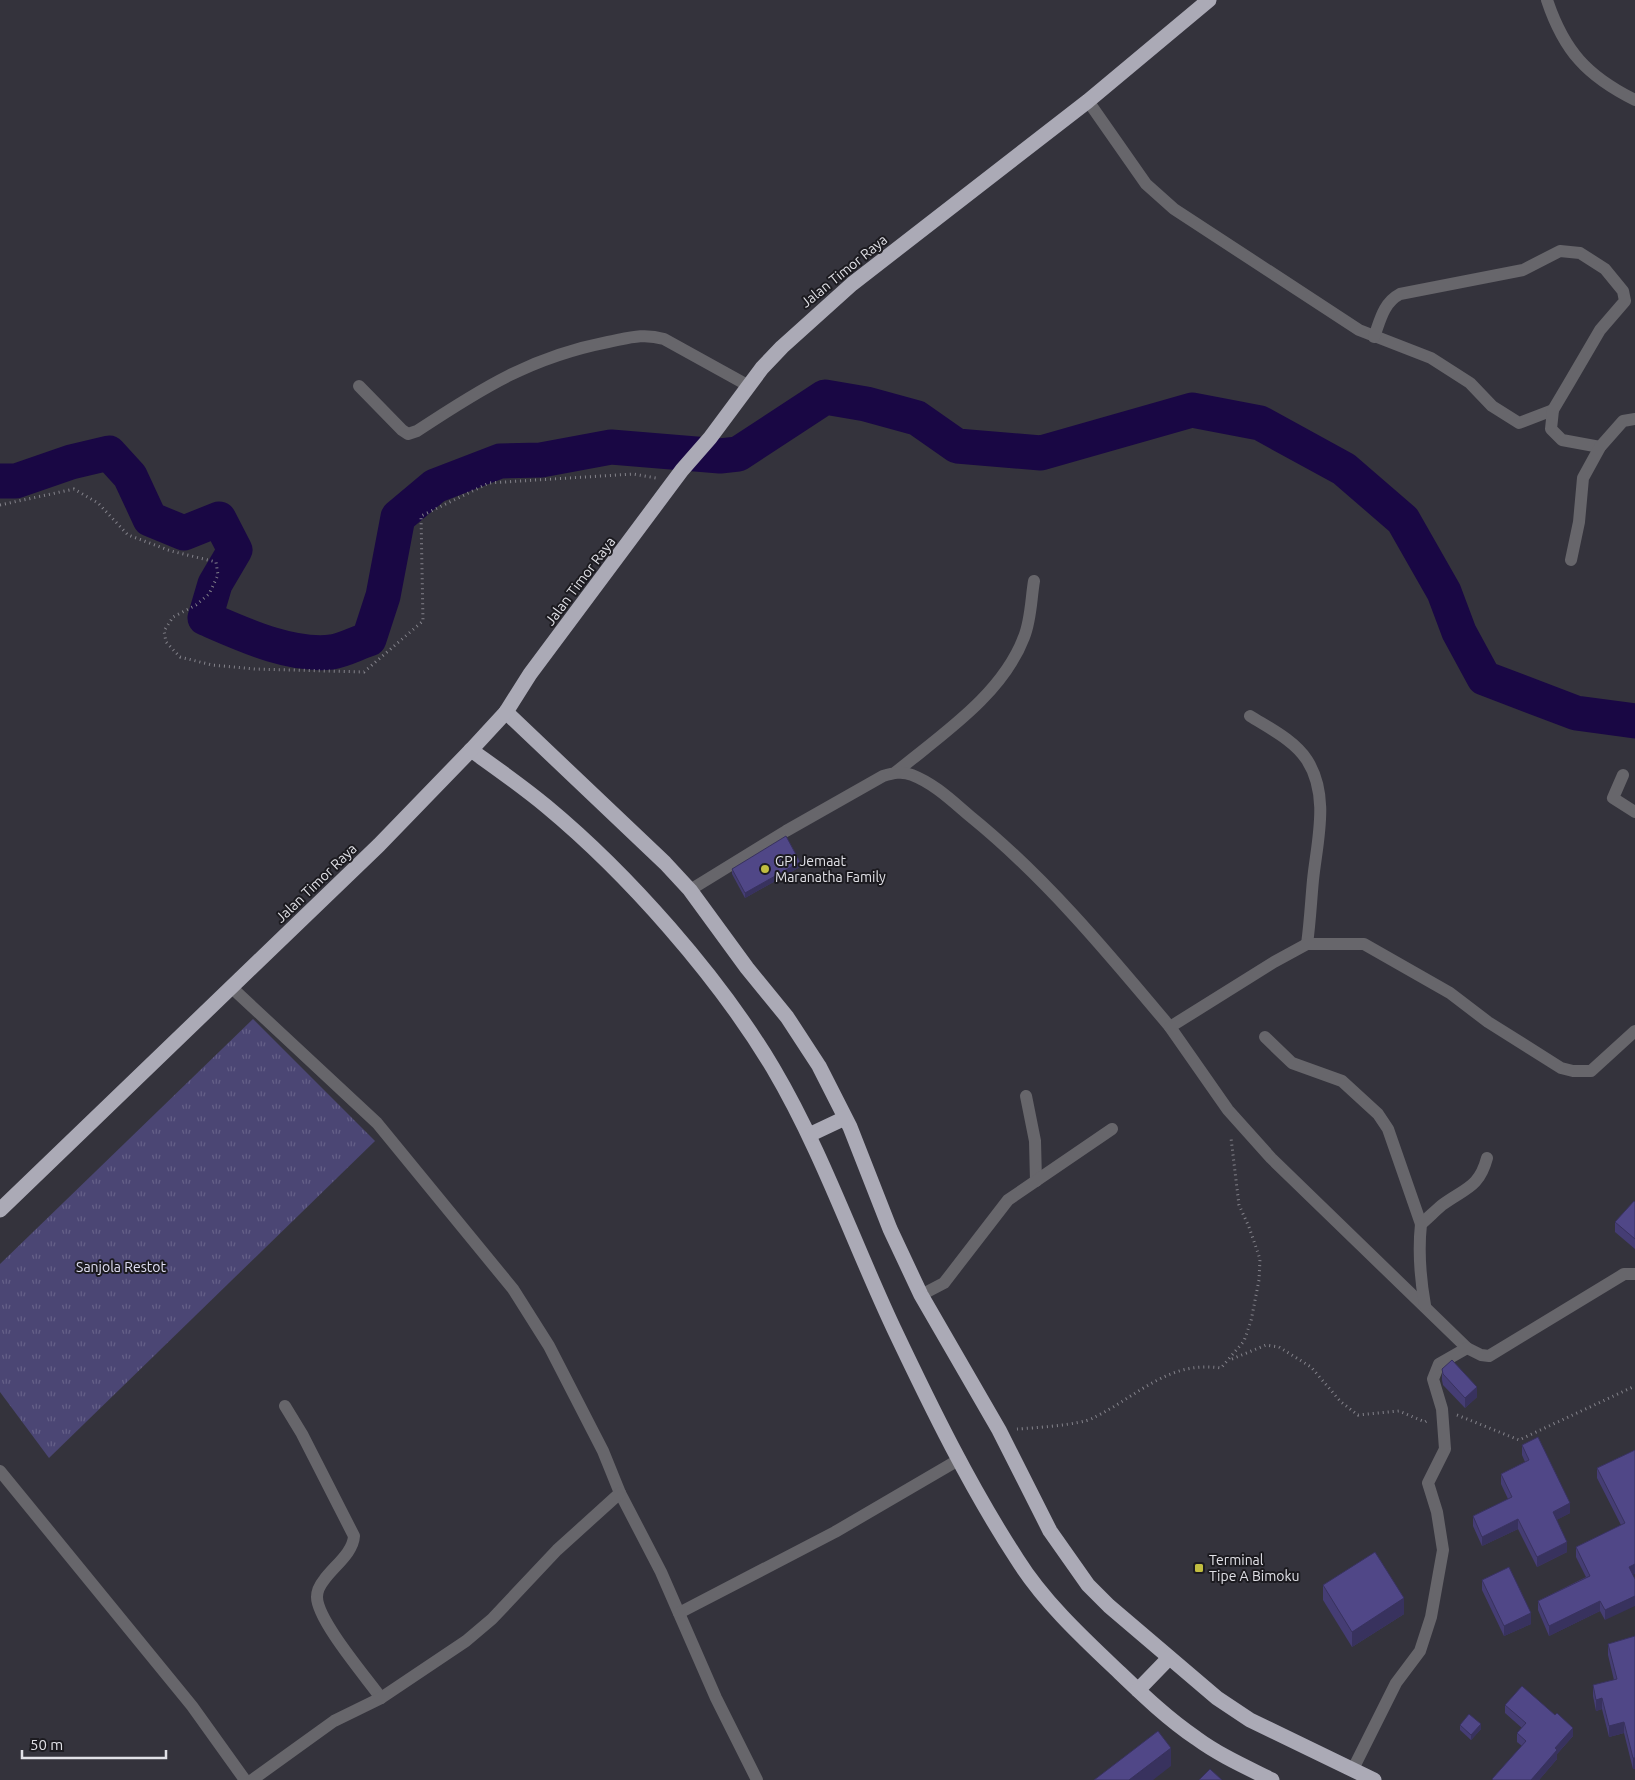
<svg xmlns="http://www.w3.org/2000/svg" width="1635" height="1780" font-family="Ubuntu,sans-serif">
	<defs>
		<pattern id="park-tufts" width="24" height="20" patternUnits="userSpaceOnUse" patternTransform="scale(1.25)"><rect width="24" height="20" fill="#4b4674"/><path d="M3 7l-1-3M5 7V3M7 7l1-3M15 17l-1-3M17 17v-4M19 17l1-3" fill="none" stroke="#656088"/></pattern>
	</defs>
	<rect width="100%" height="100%" fill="#34333c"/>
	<polygon fill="url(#park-tufts)" points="253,1019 375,1141 49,1458 0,1392 0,1264"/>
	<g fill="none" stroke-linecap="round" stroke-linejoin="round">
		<path stroke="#190744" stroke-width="35" d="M 0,481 L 16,481 L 71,462 L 109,453 L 130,476 L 150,519 L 184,533 L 219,519 L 235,550 L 215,584 L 205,618 C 242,634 290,657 332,652 C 344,650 357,643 369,639 L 383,596 L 398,517 L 435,486 L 500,461 L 541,460 L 611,447 L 720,456 L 738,454 L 825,397 L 866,404 L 917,418 L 957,446 L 1041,453 L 1192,410 L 1260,423 L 1344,469 L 1403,520 L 1444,592 L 1459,632 L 1484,678 L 1576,713 L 1635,721"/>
		<g stroke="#84838b" stroke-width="3" stroke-dasharray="1 4" stroke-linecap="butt">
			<polyline points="0,505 74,489 98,503 128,535 171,551 216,562 218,575 209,594 196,605 173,617 164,631 166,642 180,657 212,665 255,669 364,672 423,621 421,516 489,483 633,474 656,478"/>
			<polyline points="1232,1359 1266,1345 1279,1347 1311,1367 1341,1402 1358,1415 1399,1411 1425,1422 1428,1420"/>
			<polyline points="1457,1415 1519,1440 1635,1386"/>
			<path d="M 1017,1429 C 1033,1428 1080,1425 1093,1418 C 1137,1397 1168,1360 1221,1368 L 1244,1341 L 1251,1321 L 1259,1280 L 1260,1259 L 1249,1227 L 1239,1205 L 1231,1138"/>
		</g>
		<g stroke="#67666b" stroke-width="12">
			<path d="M 1547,0 C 1564,51 1587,76 1635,100"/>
			<polyline points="1088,101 1146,184 1174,209 1359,330 1431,358 1470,383 1492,406 1519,423 1553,410"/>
			<path d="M 1374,337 C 1380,321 1383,303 1400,294 L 1523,270 L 1560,251 L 1580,253 L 1605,269 L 1623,291 L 1625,301 L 1600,330 L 1569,383 L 1553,410 L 1551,429 L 1562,440 L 1600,447"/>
			<path d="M 359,386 L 402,430 L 408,434 L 417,431 C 482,388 531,357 608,342 C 629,338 643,333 664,339 L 749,386"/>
			<polyline points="1571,560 1579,522 1583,478 1600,447 1623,421 1635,419"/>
			<path d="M 1250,716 C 1269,728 1294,740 1307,760 C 1330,796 1317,841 1313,880 C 1311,901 1310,923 1307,944"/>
			<path d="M 896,772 C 942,734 1002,695 1024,637 C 1031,620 1031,599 1034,581"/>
			<polyline points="1623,775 1613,798 1635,812"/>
			<path d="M 690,890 L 786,831 L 883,776 C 893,773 902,771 912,775 C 935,784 952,801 971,817 C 1046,878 1108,953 1170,1027"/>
			<polyline points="231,987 377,1123 513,1289 549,1346 603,1451 620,1493 661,1572 716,1698 757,1780"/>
			<polyline points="1635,1031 1591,1071 1573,1071 1561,1068 1488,1022 1450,993 1364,944 1307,944 1274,962 1170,1027 1228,1110 1271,1158 1467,1348 1481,1355 1489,1356 1624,1274 1635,1274"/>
			<polyline points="1265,1037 1292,1063 1342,1081 1378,1114 1388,1129 1421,1224"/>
			<polyline points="1026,1096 1035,1141 1036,1181"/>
			<polyline points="921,1295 944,1283 1008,1200 1112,1129"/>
			<path d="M 1425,1305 C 1420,1277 1418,1252 1421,1224 C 1428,1218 1435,1211 1442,1205 C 1465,1188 1479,1188 1487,1158"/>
			<path d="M 285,1406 L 302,1434 L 354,1536 C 353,1553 334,1566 324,1580 C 320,1585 317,1590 317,1597 C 317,1620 366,1677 381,1698"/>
			<polyline points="0,1471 192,1706 245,1780"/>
			<polyline points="679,1613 835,1532 960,1459"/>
			<polyline points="1353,1769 1396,1683 1420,1651 1431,1617 1443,1550 1437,1512 1428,1483 1445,1449 1442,1409 1433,1379 1439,1364 1467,1348"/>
			<polyline points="252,1780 334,1721 381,1698 466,1641 492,1619 557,1550 620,1493"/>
		</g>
		<g stroke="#abaab6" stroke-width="15">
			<polyline points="506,712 665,863 690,890 747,968 787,1017 819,1066 850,1127 890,1229 921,1295 999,1430 1050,1531 1088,1585 1109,1606 1217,1698 1250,1720 1374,1780"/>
			<path d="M 471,750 C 496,768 522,786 546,806 C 628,874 718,976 773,1068 C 822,1151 853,1242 894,1329 C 931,1407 970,1487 1017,1559 C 1044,1602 1083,1638 1120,1673 C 1144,1696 1168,1719 1196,1738 C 1219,1755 1246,1767 1272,1780"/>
			<polyline points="809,1135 845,1118"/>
			<polyline points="0,1210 379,845 471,750 506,712 530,674 682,470 710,438 762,368 782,347 852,284 1088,101 1209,0"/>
			<polyline points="1138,1690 1169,1658"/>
		</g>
	</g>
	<g fill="#453d74">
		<polygon points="800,867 745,898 732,874 732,869"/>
		<polygon points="1635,1202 1635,1249 1615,1232 1615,1222"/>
		<polygon points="1442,1369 1477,1397 1465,1408 1443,1385 1442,1380"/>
		<polygon points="1522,1445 1570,1513 1556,1520 1567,1552 1537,1567 1518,1529 1482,1546 1473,1526 1473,1516 1508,1499 1501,1484 1501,1474 1525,1462 1522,1455"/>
		<polygon points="1635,1450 1633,1575 1605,1620 1600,1611 1549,1636 1538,1610 1538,1601 1586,1577 1576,1557 1576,1547 1621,1525 1597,1478 1597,1468"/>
		<polygon points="1482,1580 1531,1624 1504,1636 1482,1590"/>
		<polygon points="1323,1585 1404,1614 1352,1647 1323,1600"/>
		<polygon points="1635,1636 1633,1769 1624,1733 1609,1737 1602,1709 1596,1711 1593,1696 1593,1685 1614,1680 1608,1655 1608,1644"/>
		<polygon points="1505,1705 1573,1736 1557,1754 1557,1759 1539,1780 1492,1780 1522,1746 1517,1742 1517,1733 1522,1728 1505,1713"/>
		<polygon points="1460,1725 1481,1729 1471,1740 1460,1730"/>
	</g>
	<g fill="#38325e">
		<polygon points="800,862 800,867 745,898 745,893"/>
		<polygon points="1477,1387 1477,1397 1465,1408 1465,1398"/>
		<polygon points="1570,1503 1570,1513 1553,1522 1553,1512"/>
		<polygon points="1518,1519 1518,1529 1482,1546 1482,1537"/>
		<polygon points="1567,1542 1567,1552 1537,1567 1537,1557"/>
		<polygon points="1635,1564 1635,1574 1629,1577 1629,1567"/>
		<polygon points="1635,1596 1635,1606 1605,1620 1605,1610"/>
		<polygon points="1404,1598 1404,1614 1352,1647 1352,1632"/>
		<polygon points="1600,1601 1600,1611 1549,1636 1549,1626"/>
		<polygon points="1531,1613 1531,1624 1504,1636 1504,1626"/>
		<polygon points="1602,1698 1602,1709 1596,1711 1596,1700"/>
		<polygon points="1624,1722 1624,1733 1609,1737 1609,1726"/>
		<polygon points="1481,1724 1481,1729 1471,1740 1471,1735"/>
		<polygon points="1573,1728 1573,1736 1557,1754 1557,1759 1539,1780 1531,1780 1555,1748"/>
		<polygon points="1171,1748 1171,1766 1153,1780 1129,1780"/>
		<rect x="1633" y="1758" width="2" height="11"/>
	</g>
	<g fill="#504787" stroke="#38325e">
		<polygon points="786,836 800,862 745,893 732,869"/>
		<polygon points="1634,1201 1635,1202 1635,1239 1615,1222"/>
		<polygon points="1452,1360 1477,1387 1465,1398 1443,1374 1442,1369"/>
		<polygon points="1538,1437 1570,1503 1553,1512 1567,1542 1537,1557 1518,1519 1482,1537 1473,1516 1512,1497 1501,1474 1529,1460 1522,1445"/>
		<polygon points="1635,1450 1635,1564 1629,1567 1635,1579 1635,1596 1605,1610 1600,1601 1549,1626 1538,1601 1590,1576 1576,1547 1625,1523 1597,1468"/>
		<polygon points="1375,1552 1404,1598 1352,1632 1323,1585"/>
		<polygon points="1509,1567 1531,1613 1504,1626 1482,1580"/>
		<polygon points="1635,1636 1635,1758 1633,1758 1624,1722 1609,1726 1602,1698 1596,1700 1593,1685 1617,1679 1608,1644"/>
		<polygon points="1522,1686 1555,1715 1557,1713 1573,1728 1555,1748 1557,1750 1531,1780 1493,1780 1492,1779 1526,1741 1517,1733 1526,1723 1505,1705"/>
		<polygon points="1469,1714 1481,1724 1471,1735 1460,1725"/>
		<polygon points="1158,1731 1171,1748 1129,1780 1094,1780"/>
		<polygon points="1210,1769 1222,1780 1199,1780"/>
	</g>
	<g fill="#c1bd40" stroke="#1c1b20" stroke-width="2">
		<circle cx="765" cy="869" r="5"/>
		<rect x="1194" y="1563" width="10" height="10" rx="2.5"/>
	</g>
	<g text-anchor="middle" stroke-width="4" stroke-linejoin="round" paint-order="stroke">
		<g font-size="14" fill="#e1e1e7" stroke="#1c1b20">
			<text transform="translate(844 271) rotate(-39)" y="5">Jalan Timor Raya</text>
			<text transform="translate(580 581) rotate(-53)" y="5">Jalan Timor Raya</text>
			<text transform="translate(316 883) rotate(-44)" y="5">Jalan Timor Raya</text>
		</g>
		<g font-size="14" fill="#e1e1e7" stroke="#1c1b20" text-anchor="start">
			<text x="775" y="866">GPI Jemaat<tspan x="775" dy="16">Maranatha Family</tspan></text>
			<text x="1209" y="1565">Terminal<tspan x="1209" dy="16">Tipe A Bimoku</tspan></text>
		</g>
		<g font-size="14" fill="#e0dff3" stroke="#1c1b20">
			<text x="121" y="1272">Sanjola Restot</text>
		</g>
	</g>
	<path d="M22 1750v8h144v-8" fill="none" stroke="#e1e1e7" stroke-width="2.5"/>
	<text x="30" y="1750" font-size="15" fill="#e1e1e7" stroke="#1c1b20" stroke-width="4" paint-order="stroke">50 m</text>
</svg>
